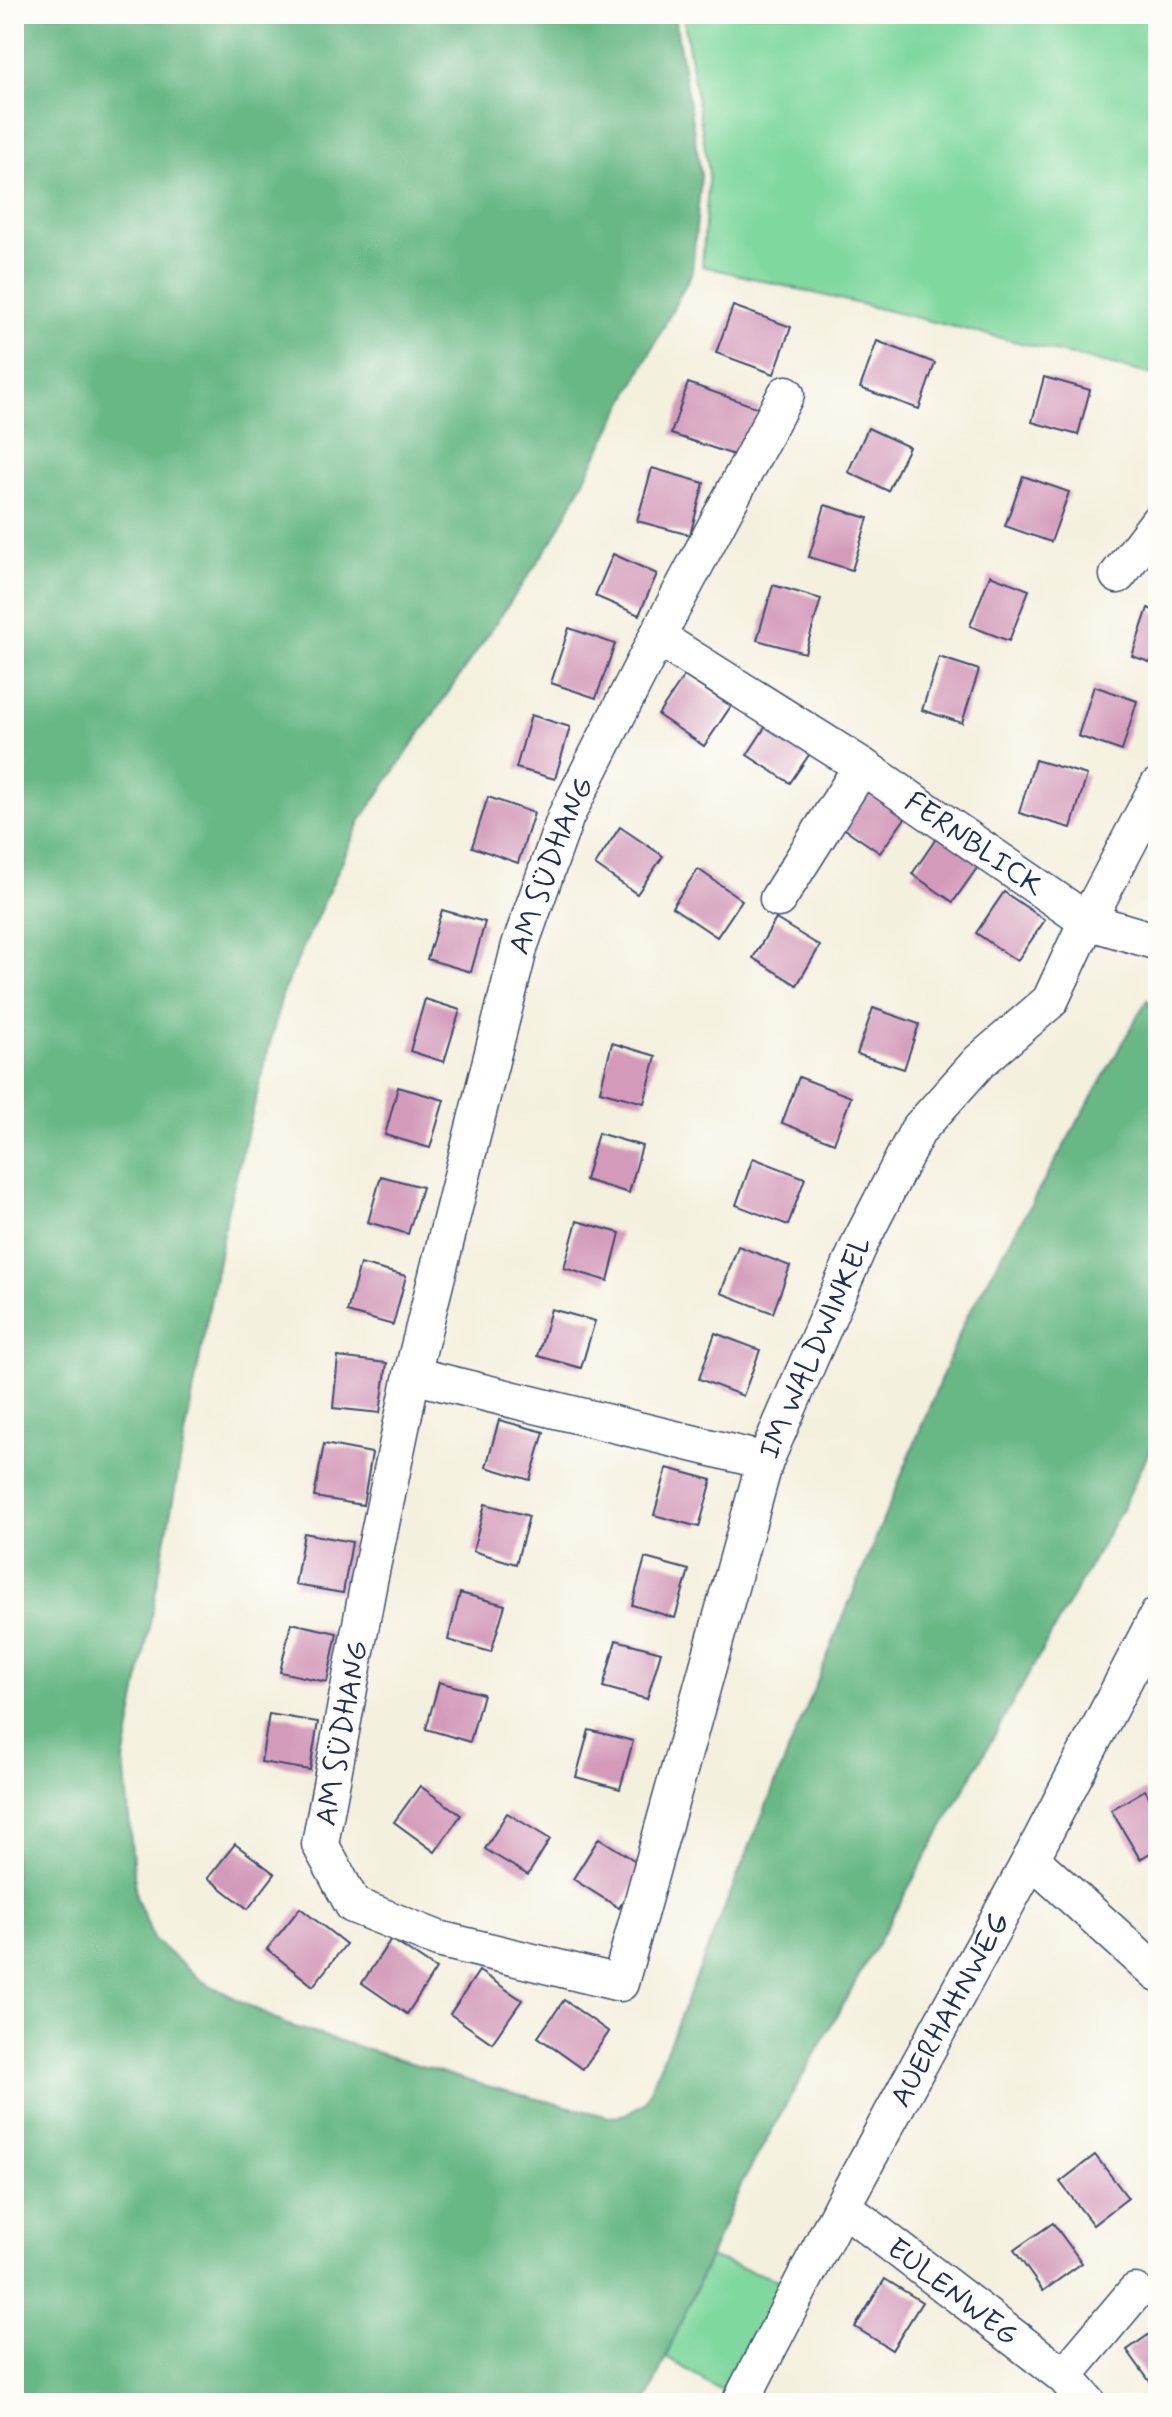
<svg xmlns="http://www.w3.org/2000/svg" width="1172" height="2417" font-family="Mynerve,sans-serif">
	<rect width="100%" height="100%" fill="#fdfcf7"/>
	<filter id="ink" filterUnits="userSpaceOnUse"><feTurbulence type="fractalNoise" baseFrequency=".0125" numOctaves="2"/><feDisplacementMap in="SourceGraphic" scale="16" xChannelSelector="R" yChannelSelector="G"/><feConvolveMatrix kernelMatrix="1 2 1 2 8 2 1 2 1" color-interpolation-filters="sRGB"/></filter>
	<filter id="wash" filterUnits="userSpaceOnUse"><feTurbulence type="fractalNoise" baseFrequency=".006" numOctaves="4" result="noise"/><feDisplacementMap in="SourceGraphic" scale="32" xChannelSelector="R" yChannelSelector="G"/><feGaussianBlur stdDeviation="1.8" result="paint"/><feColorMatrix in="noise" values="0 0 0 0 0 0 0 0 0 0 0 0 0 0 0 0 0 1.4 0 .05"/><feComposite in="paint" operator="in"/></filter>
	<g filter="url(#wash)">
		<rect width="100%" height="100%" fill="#f4f0de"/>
		<g fill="#7fd89e" stroke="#4d847e" stroke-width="2">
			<polygon points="683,14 1158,14 1158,376 702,266 709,172"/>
			<polygon points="702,2255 794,2285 737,2401 660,2353"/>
		</g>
		<polygon fill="#67b885" stroke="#417472" stroke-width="2" points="14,14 674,14 701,175 692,272 554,538 361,820 283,992 227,1212 124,1761 136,1897 154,1940 202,1981 285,2024 479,2084 610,2117 626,2114 645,2102 965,1320 1147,1000 1158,1004 1158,1433 1123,1507 741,2185 646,2403 14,2403"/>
		<g id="blocks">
			<g fill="#d39ab9">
				<polygon points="733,306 791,327 774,374 716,353"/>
				<polygon points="877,341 935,363 919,409 860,388"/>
				<polygon points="1044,377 1090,390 1078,435 1032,422"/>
				<polygon points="688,383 759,408 743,458 671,434"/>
				<polygon points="868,428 909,447 888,491 848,472"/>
				<polygon points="652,468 704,483 690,535 637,521"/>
				<polygon points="1023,476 1069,492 1051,542 1005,526"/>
				<polygon points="825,505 868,518 852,570 809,557"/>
				<polygon points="613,554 657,574 639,615 595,596"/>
				<polygon points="990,575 1029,590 1009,641 970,626"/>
				<polygon points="773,585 821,599 805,653 757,640"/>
				<polygon points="1148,608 1158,612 1158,665 1132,656"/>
				<polygon points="569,628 615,644 596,698 551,683"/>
				<polygon points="939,657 979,670 962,723 922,710"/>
				<polygon points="684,676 731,706 704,746 658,715"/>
				<polygon points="1094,686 1137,701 1122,751 1078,736"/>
				<polygon points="531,715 570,727 555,779 516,768"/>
				<polygon points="770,720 813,749 790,783 747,755"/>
				<polygon points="1035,760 1087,775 1071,828 1019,813"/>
				<polygon points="867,784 909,813 880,853 839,825"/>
				<polygon points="488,797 534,813 518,863 472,847"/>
				<polygon points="620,827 663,856 637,894 595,865"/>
				<polygon points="940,833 982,861 953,902 912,874"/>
				<polygon points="698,869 742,900 717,937 672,907"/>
				<polygon points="1004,892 1045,920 1017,961 976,933"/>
				<polygon points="442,910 485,922 471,972 427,959"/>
				<polygon points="776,919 820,946 797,985 753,958"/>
				<polygon points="425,999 460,1010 444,1062 410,1051"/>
				<polygon points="873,1008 919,1024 904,1069 857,1054"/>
				<polygon points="612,1043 656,1056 644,1103 600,1091"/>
				<polygon points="799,1077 851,1097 834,1143 782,1123"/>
				<polygon points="398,1087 444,1100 430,1148 385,1135"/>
				<polygon points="598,1133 642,1146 629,1193 585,1180"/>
				<polygon points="753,1158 805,1178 788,1225 736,1205"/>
				<polygon points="381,1176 422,1187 408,1234 368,1222"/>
				<polygon points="577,1221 620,1233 608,1281 564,1268"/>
				<polygon points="738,1246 790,1266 773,1313 721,1293"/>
				<polygon points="360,1264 406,1276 393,1325 347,1312"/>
				<polygon points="551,1309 595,1321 581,1368 538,1356"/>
				<polygon points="715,1333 760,1350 743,1396 699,1379"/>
				<polygon points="338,1357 387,1363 380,1413 333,1408"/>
				<polygon points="499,1420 544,1432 530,1480 486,1467"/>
				<polygon points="324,1444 372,1453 363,1505 314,1497"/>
				<polygon points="667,1468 712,1480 699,1527 654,1515"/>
				<polygon points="485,1504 529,1516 516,1564 473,1551"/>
				<polygon points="304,1533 352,1542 343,1593 295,1585"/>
				<polygon points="645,1558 689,1570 675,1618 632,1605"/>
				<polygon points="460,1593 505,1605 491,1652 448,1640"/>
				<polygon points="291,1623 337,1633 327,1682 280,1672"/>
				<polygon points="616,1640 661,1652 647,1699 603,1687"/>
				<polygon points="439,1682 483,1694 470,1742 426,1729"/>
				<polygon points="269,1714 318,1722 310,1770 261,1762"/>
				<polygon points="589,1730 633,1741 620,1789 576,1777"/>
				<polygon points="420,1786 461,1815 435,1852 394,1822"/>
				<polygon points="1145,1790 1158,1811 1158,1848 1140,1859 1111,1810"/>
				<polygon points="507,1813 550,1839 528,1875 485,1849"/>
				<polygon points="599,1838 645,1867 619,1908 573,1879"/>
				<polygon points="235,1844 275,1874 248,1909 208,1878"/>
				<polygon points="300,1908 346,1944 313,1986 267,1949"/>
				<polygon points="391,1939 436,1969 407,2014 362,1983"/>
				<polygon points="479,1971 522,2000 492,2043 450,2014"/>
				<polygon points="564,2000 609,2032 583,2069 538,2037"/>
				<polygon points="1095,2155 1128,2198 1093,2225 1060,2182"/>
				<polygon points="1053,2223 1082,2263 1043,2291 1014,2250"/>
				<polygon points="885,2279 922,2302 892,2350 855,2327"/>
				<polygon points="1158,2328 1158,2393 1127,2350"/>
			</g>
		</g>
	</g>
	<g filter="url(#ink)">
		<use href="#blocks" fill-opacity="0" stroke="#3c4c71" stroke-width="2"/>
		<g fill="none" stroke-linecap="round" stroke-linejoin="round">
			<g stroke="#3c4c71" stroke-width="39">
				<g id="street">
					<polyline points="1118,575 1158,522"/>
					<polyline points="657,637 862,766"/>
					<path id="s1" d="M 778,899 L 862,766 L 1087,921 L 1158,942"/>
					<path id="s2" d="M 412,1375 L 369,1581 L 320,1844 L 353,1905 L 438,1939 L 620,1983 L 765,1461 L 861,1241 L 918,1130 L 979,1062 L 1050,1001 L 1087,921 L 1158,786"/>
					<path id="s3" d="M 765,1461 L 412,1375 L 520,945 L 566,816 L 657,637 L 786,394"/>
					<polyline points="1031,1859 1158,1974"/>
					<path id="s4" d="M 842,2206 L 1064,2376 L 1088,2403"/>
					<polyline points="1064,2376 1135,2292"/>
					<path id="s5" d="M 740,2403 L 842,2206 L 1031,1859 L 1158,1615"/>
				</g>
			</g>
			<use href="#street" stroke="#fff" stroke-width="36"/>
		</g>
	</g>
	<g text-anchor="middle" stroke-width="6" stroke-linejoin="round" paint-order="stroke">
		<g font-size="30" fill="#1b2f5e" stroke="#fdfcf7">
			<text dy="10" stroke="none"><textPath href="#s1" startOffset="294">FERNBLICK</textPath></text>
			<text dy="10" stroke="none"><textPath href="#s3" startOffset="892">AM SÜDHANG</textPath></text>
			<text dy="10" stroke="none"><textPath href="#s2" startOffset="1492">IM WALDWINKEL</textPath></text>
			<text transform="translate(341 1733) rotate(-80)" y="10">AM SÜDHANG</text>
			<text dy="10" stroke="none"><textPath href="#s5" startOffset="446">AUERHAHNWEG</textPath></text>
			<text dy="10" stroke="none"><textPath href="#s4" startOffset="140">EULENWEG</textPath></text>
		</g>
	</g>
	<rect width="1172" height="2417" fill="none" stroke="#fdfcf7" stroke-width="48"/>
</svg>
